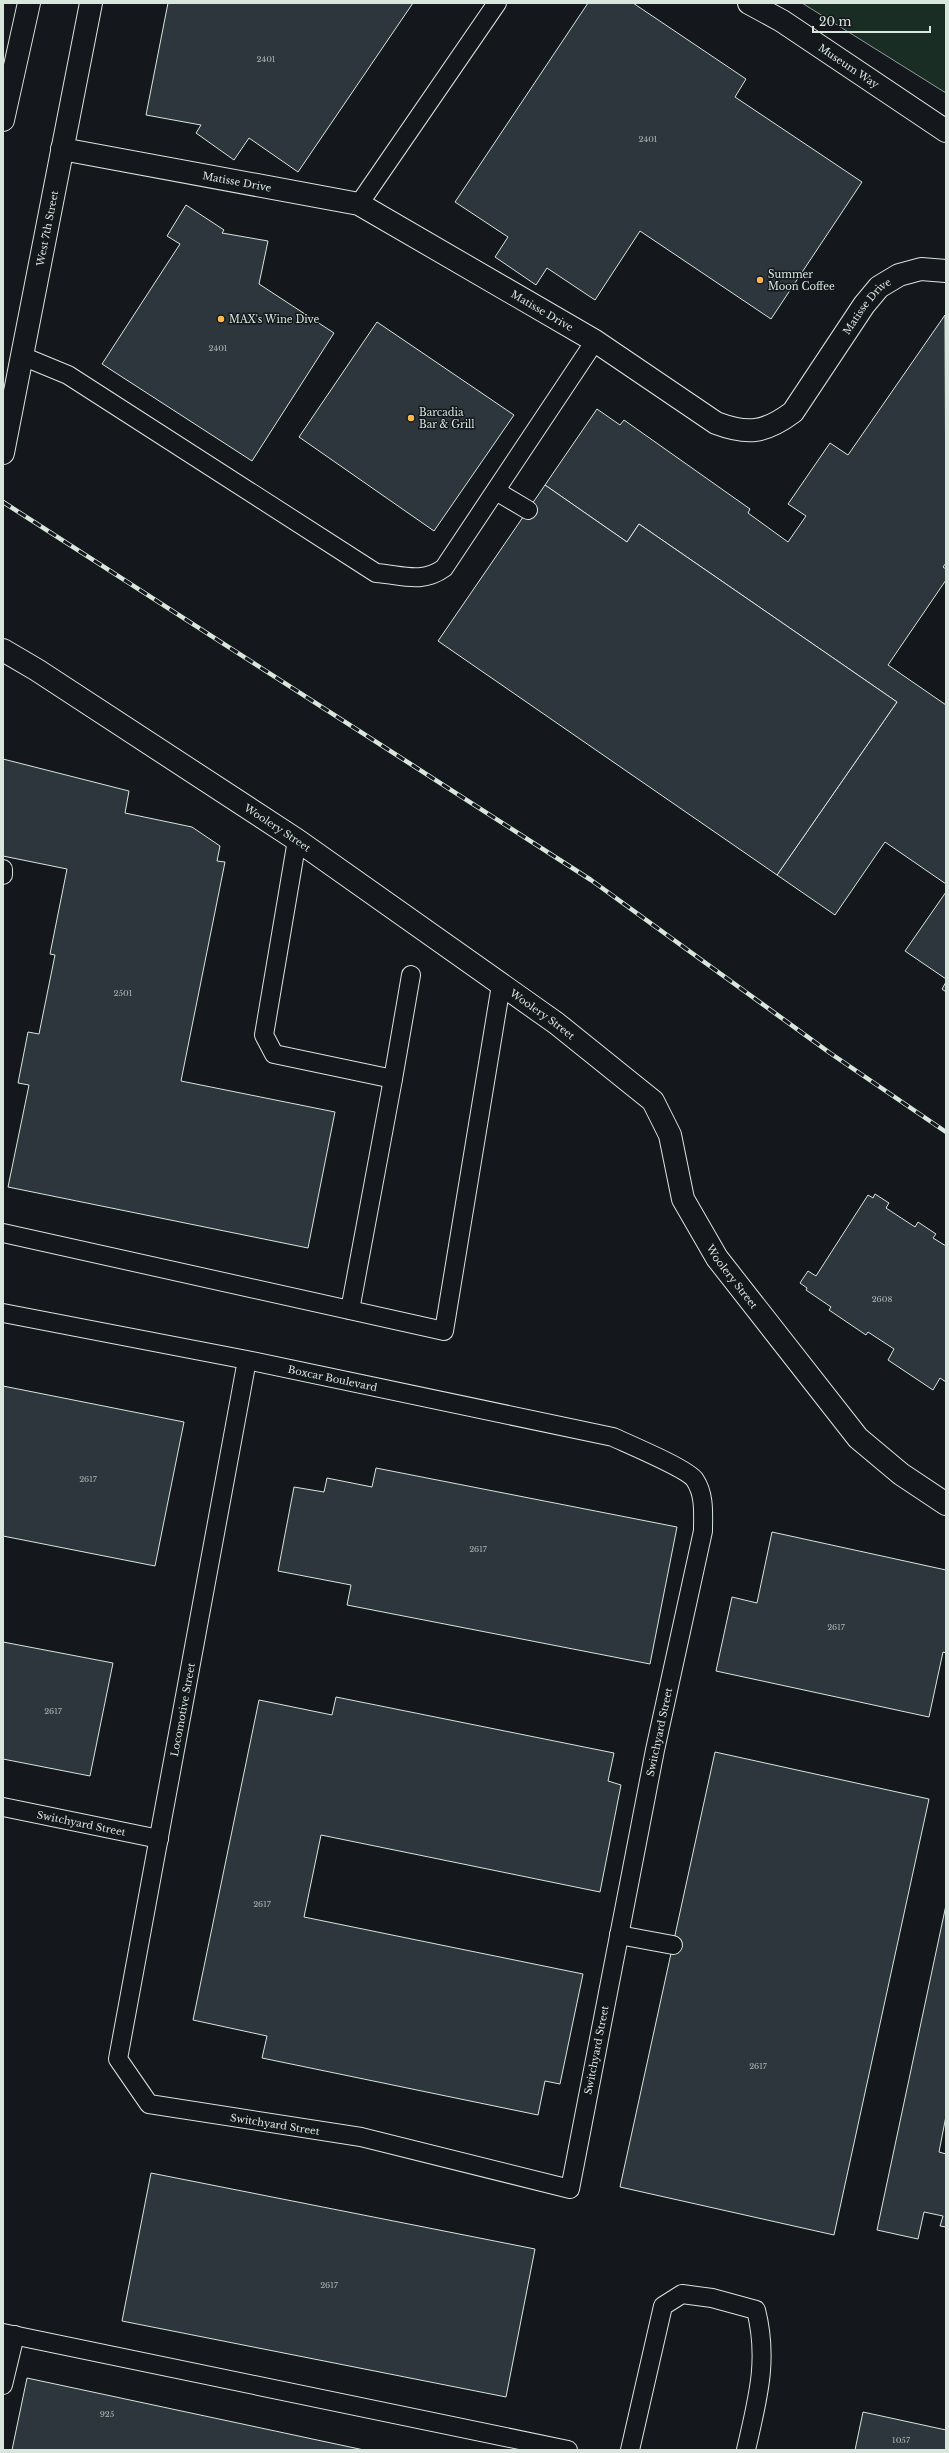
<svg xmlns="http://www.w3.org/2000/svg" width="949" height="2453" font-family="'Libre Baskerville',serif">
	<rect width="100%" height="100%" fill="#14181c"/>
	<polygon fill="#1a2d24" stroke="#939e99" points="802,3 946,3 946,93"/>
	<g fill="#2c363c" stroke="#d8e6dc">
		<polygon points="168,3 413,3 298,172 249,138 234,160 196,133 201,125 146,115"/>
		<polygon points="588,3 633,3 746,79 735,97 862,182 771,319 640,231 595,300 547,268 536,285 495,257 508,237 455,202"/>
		<polygon points="186,205 224,230 222,233 268,241 259,284 334,333 252,461 102,364 180,244 167,236"/>
		<polygon points="945,315 946,563 943,567 946,569 946,580 888,665 946,705 946,884 885,842 835,915 777,875 897,702 639,524 627,542 545,485 597,409 620,425 624,420 750,509 748,513 788,542 806,516 788,504 830,443 848,455"/>
		<polygon points="377,322 514,415 434,531 299,437"/>
		<polygon points="545,485 627,542 639,524 897,702 777,875 438,641"/>
		<polygon points="3,759 129,791 125,813 192,827 220,846 217,861 225,862 181,1081 335,1112 308,1248 8,1187 29,1085 18,1083 28,1032 39,1034 55,955 50,954 67,869 3,856"/>
		<polygon points="946,892 946,979 905,951"/>
		<polygon points="946,982 946,992 942,989"/>
		<polygon points="875,1194 889,1203 886,1208 915,1227 918,1222 936,1234 933,1238 946,1246 946,1382 940,1378 933,1390 888,1360 894,1349 868,1332 866,1335 829,1310 831,1307 806,1290 807,1288 800,1283 808,1271 816,1276 868,1195 873,1198"/>
		<polygon points="3,1386 184,1422 155,1566 3,1536"/>
		<polygon points="376,1468 677,1527 650,1664 347,1605 351,1585 278,1571 294,1487 324,1492 327,1478 372,1487"/>
		<polygon points="772,1532 946,1570 946,1653 943,1652 929,1717 716,1671 732,1597 757,1603"/>
		<polygon points="3,1642 113,1663 90,1776 3,1759"/>
		<polygon points="336,1697 614,1753 608,1781 621,1785 600,1892 321,1835 304,1917 583,1974 560,2084 545,2081 538,2115 262,2058 267,2036 193,2020 259,1700 332,1715"/>
		<polygon points="715,1752 929,1799 834,2235 620,2187"/>
		<polygon points="946,1905 946,2116 939,2152 946,2154 946,2227 940,2226 943,2216 924,2212 918,2239 877,2230"/>
		<polygon points="151,2173 535,2249 506,2397 122,2321"/>
		<polygon points="27,2378 364,2450 12,2450"/>
		<polygon points="863,2412 946,2430 946,2450 855,2450"/>
	</g>
	<g fill="none" stroke-linecap="round" stroke-linejoin="round">
		<g stroke="#d8e6dc" stroke-width="20">
			<g id="lane">
				<polyline points="359,204 497,3"/>
				<path d="M 22,356 L 68,375 L 376,573 C 402,575 422,584 444,568 L 595,341"/>
				<polyline points="496,491 528,510"/>
				<polyline points="297,840 264,1035 274,1054 393,1079 350,1310"/>
				<polyline points="3,869 3,875"/>
				<polyline points="393,1079 411,975"/>
				<polyline points="3,1233 444,1331 501,985"/>
				<path id="s1" d="M 3,1313 L 247,1360 L 613,1437 C 628,1444 688,1469 695,1480 C 705,1495 703,1514 703,1531 L 655,1750 L 570,2189 L 361,2137 L 149,2104 L 118,2059 L 247,1360"/>
				<path id="s2" d="M 3,1807 L 159,1839"/>
				<polyline points="619,1935 673,1945"/>
				<polyline points="3,2333 568,2450"/>
				<polyline points="3,2385 15,2335"/>
				<path d="M 630,2450 L 663,2306 L 682,2294 L 712,2298 L 756,2310 C 769,2361 757,2401 746,2450"/>
			</g>
		</g>
		<g stroke="#d8e6dc" stroke-width="24">
			<g id="street">
				<path id="s3" d="M 749,3 L 782,21 L 946,131"/>
				<path id="s4" d="M 62,149 L 359,204 L 595,341 L 716,423 C 748,435 765,433 793,412 L 864,305 L 879,287 L 899,275 L 921,269 L 946,271"/>
				<path id="s5" d="M 3,650 L 37,670 L 297,840 L 556,1023 L 653,1101 L 670,1135 L 683,1199 L 717,1258 L 858,1438 L 901,1474 L 946,1504"/>
			</g>
		</g>
		<g stroke="#d8e6dc" stroke-width="24">
			<g id="secondary">
				<polyline points="3,120 29,3"/>
				<path id="s6" d="M 3,453 L 91,3"/>
			</g>
		</g>
		<use href="#lane" stroke="#14181c" stroke-width="18"/>
		<use href="#street" stroke="#14181c" stroke-width="22"/>
		<use href="#secondary" stroke="#14181c" stroke-width="22"/>
		<g stroke="#d8e6dc" stroke-width="4.5">
			<polyline id="rail" points="3,502 591,880 830,1053 946,1132"/>
		</g>
		<use href="#rail" stroke="#14181c" stroke-width="3" stroke-dasharray="9" stroke-linecap="butt"/>
	</g>
	<g fill="#ffb74d" stroke="#14181c" stroke-width="1.5">
		<circle cx="760" cy="280" r="4"/>
		<circle cx="221" cy="319" r="4"/>
		<circle cx="411" cy="418" r="4"/>
	</g>
	<g text-anchor="middle" stroke-width="3" stroke-linejoin="round" paint-order="stroke">
		<g font-size="8" fill="#adbab4">
			<text x="266" y="62">2401</text>
			<text x="648" y="142">2401</text>
			<text x="218" y="351">2401</text>
			<text x="123" y="996">2501</text>
			<text x="882" y="1302">2608</text>
			<text x="88" y="1482">2617</text>
			<text x="478" y="1552">2617</text>
			<text x="836" y="1630">2617</text>
			<text x="53" y="1714">2617</text>
			<text x="262" y="1907">2617</text>
			<text x="758" y="2069">2617</text>
			<text x="329" y="2288">2617</text>
			<text x="107" y="2417">925</text>
			<text x="901" y="2443">1057</text>
		</g>
		<g font-size="10" fill="#d8e6dc" stroke="#14181c">
			<text dy="4" stroke="none"><textPath href="#s3" startOffset="118">Museum Way</textPath></text>
			<text dy="4" stroke="none"><textPath href="#s4" startOffset="178">Matisse Drive</textPath></text>
			<text dy="4" stroke="none"><textPath href="#s6" startOffset="229">West 7th Street</textPath></text>
			<text dy="4" stroke="none"><textPath href="#s4" startOffset="933">Matisse Drive</textPath></text>
			<text dy="4" stroke="none"><textPath href="#s4" startOffset="514">Matisse Drive</textPath></text>
			<text dy="4" stroke="none"><textPath href="#s5" startOffset="327">Woolery Street</textPath></text>
			<text dy="4" stroke="none"><textPath href="#s5" startOffset="651">Woolery Street</textPath></text>
			<text dy="4" stroke="none"><textPath href="#s5" startOffset="987">Woolery Street</textPath></text>
			<text dy="4" stroke="none"><textPath href="#s1" startOffset="336">Boxcar Boulevard</textPath></text>
			<text dy="4" stroke="none"><textPath href="#s1" startOffset="2279">Locomotive Street</textPath></text>
			<text transform="translate(659 1732) rotate(-78)" y="4">Switchyard Street</text>
			<text dy="4" stroke="none"><textPath href="#s2" startOffset="80">Switchyard Street</textPath></text>
			<text transform="translate(596 2050) rotate(-79)" y="4">Switchyard Street</text>
			<text transform="translate(275 2124) rotate(9)" y="4">Switchyard Street</text>
		</g>
		<g font-size="10" fill="#d8e6dc" stroke="#14181c" text-anchor="start">
			<text x="768" y="278">Summer<tspan x="768" dy="12">Moon Coffee</tspan></text>
			<text x="229" y="323">MAX's Wine Dive</text>
			<text x="419" y="416">Barcadia<tspan x="419" dy="12">Bar &amp; Grill</tspan></text>
		</g>
	</g>
	<rect width="949" height="2453" fill="none" stroke="#d8e6dc" stroke-width="8"/>
	<path d="M813 26v6h117v-6" fill="none" stroke="#d8e6dc" stroke-width="2"/>
	<text x="819" y="26" font-size="12" fill="#d8e6dc" stroke="#14181c" stroke-width="3" paint-order="stroke">20 m</text>
</svg>
